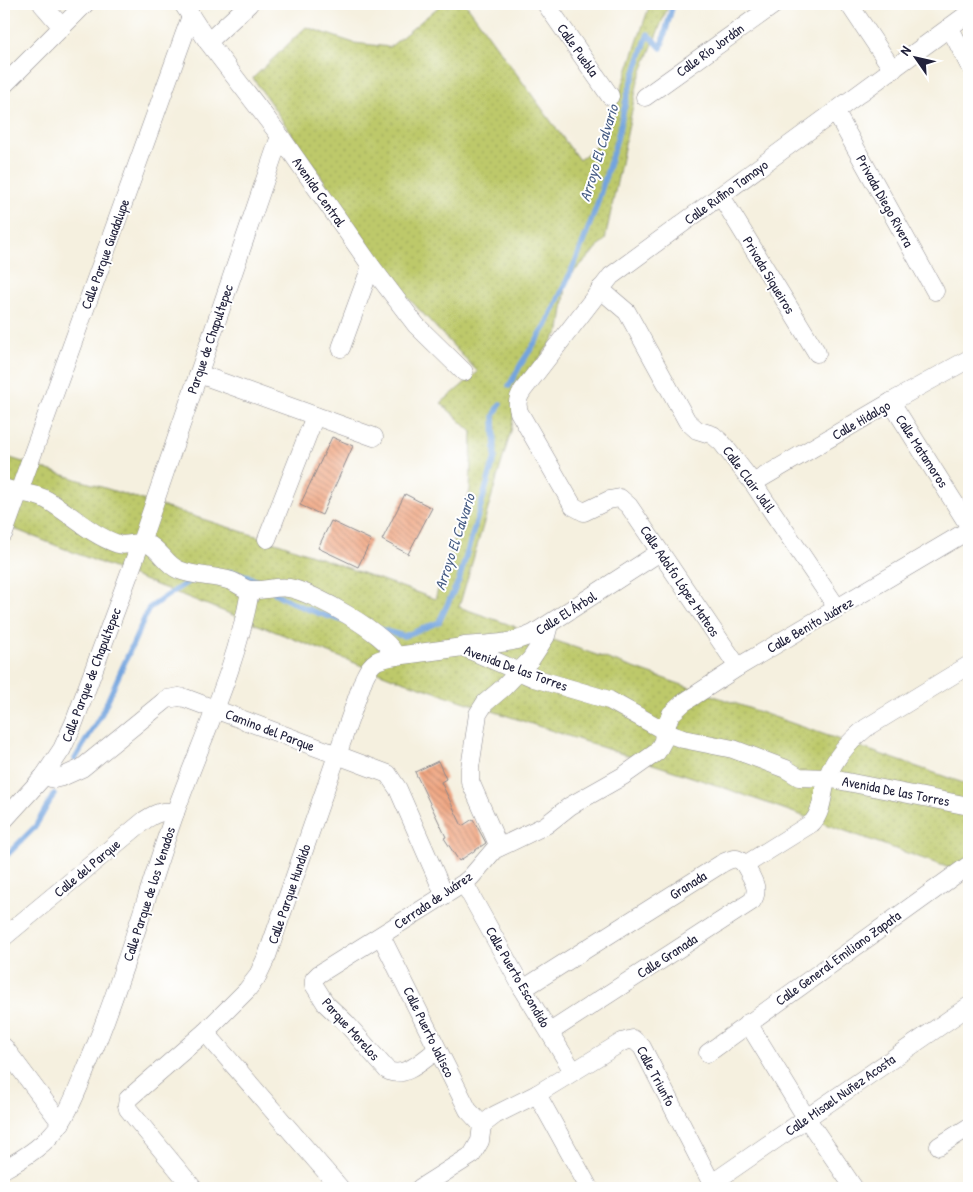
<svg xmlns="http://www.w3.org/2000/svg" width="973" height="1192" font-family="'Patrick Hand',sans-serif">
	<defs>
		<pattern id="grass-dots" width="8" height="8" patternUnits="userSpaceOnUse" patternTransform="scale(1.25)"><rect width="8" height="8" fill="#bdc96b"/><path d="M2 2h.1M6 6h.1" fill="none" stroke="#a2ac5e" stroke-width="1.8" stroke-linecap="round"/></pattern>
		<pattern id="building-back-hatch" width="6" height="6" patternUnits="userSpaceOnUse" patternTransform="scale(1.25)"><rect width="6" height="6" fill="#efa37d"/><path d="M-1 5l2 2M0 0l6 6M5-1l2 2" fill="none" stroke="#c18468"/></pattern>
	</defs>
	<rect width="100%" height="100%" fill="#fff"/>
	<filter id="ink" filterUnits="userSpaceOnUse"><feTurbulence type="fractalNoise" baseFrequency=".02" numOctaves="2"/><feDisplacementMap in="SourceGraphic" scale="10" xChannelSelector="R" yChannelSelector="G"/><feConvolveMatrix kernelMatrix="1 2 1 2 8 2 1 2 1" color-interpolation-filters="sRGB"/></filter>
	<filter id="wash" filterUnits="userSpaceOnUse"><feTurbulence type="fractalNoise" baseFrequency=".0096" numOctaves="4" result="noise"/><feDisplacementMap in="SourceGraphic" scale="20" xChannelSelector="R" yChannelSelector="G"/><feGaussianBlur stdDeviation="1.12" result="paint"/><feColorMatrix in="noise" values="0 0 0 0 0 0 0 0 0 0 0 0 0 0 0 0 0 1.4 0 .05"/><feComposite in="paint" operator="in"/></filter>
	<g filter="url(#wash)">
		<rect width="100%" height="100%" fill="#f5f0df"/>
		<polygon fill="url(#grass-dots)" stroke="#707653" points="442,4 466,4 579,160 604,140 650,4 669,4 638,81 605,240 567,279 560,330 519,386 511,431 459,607 969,785 969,875 716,785 393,678 4,525 4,456 281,544 435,599 470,490 472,432 441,403 478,372 397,286 253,78 306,27 354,43 390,47"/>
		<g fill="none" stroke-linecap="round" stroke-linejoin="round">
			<g stroke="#73a4de" stroke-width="5.5">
				<polyline points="509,386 521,364 546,326 577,258 596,208 617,139 627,96 648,34 661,48 673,4"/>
				<polyline points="230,572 248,576 263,585"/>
				<path d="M 275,593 C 296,606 321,615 345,621"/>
				<polyline points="378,629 404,636 439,622 459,580 495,457 494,416 500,404"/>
				<polyline points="75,759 102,713 149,608 192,579"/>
				<polyline points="4,858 35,827 54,794"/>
			</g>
		</g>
		<g id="blocks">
			<g fill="url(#building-back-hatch)">
				<polygon points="332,437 353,446 322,515 300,505"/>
				<polygon points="405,494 432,508 408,554 382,540"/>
				<polygon points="331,521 371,540 358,567 318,548"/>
				<polygon points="438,761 446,779 441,782 462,826 473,819 486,843 459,861 444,838 446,837 415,772"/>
			</g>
		</g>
	</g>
	<g filter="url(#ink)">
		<use href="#blocks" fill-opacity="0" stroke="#8c898d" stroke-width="1"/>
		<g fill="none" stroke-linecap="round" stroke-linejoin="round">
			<g stroke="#8c898d" stroke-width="19">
				<g id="minor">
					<polyline points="42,4 62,27"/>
					<polyline points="183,4 208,42 280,136 371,266 416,325 464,372"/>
					<polyline points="546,4 610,96"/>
					<polyline points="849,4 893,70"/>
					<polyline points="950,28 969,65"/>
					<polyline points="208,42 249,4"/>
					<polyline points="4,85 85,4"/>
					<polyline points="645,97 775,4"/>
					<polyline points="835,111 935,291"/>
					<polyline points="721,196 817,353"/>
					<polyline points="600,289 627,312 687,421 697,430 713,435 722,443 753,483 838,609"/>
					<polyline points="341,348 371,266"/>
					<polyline points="199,374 374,437"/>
					<polyline points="891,402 969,526"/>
					<polyline points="753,483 891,402 969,359"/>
					<path d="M 4,488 C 19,494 33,492 47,500 C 71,514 91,535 118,544 C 128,547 138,540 148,544 C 160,549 166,565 179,570 C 196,577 214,575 231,581 C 238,583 244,590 251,590 C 264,591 276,586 289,588 C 313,592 387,634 396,656 L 463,647 L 534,678 L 609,700 L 672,735 L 683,739 L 733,749 L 786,769 L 799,777 L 827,778 L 969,806"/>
					<polyline points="4,533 191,16"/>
					<polyline points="267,539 315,416"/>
					<path d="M 464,646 C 489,644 509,645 533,634 L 660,552"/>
					<path d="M 738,667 L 629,506 L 620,498 L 609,500 L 584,512 L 573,506 L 519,412 C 516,403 518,397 523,390 L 611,276 L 969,13"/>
					<polyline points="44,776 54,779 62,777 82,768 167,699 179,697 185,698 388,774 398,789 444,894"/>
					<polyline points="4,820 44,776 62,749 74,723 141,542 280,136"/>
					<polyline points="499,847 470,781 470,768 478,714 485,703 504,687 531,659 546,636 549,625"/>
					<polyline points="464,883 523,989 573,1071"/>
					<polyline points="381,936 468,1110 482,1125"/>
					<path d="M 4,937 L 145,820 C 156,813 163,810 175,813"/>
					<path d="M 523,989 L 721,864 C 732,858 737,856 745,865 L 812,823 C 823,811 822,793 827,778 C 834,758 850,741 866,728 L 969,665"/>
					<polyline points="748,1023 807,1119 854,1188"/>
					<polyline points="205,1032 340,1188"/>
					<path d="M 550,1032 L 752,901 C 761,889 751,877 745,865"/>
					<polyline points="4,1047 61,1123"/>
					<path d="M 437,1050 C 424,1059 404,1080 387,1070 L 346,1023 L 326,1004 L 314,985 L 314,979 L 319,974 L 464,883 L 471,877 L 494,850 L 546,825 L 570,806 L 623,776 L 657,752 L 663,741 L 664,732 L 671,714 L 683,703 L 738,667 L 969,530"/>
					<polyline points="708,1053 969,865"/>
					<polyline points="537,1094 589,1188"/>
					<polyline points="482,1125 495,1115 537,1094 622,1042 633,1039 642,1047 714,1188"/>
					<polyline points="939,1146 969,1127"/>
					<path d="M 4,1169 C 26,1157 48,1143 62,1121 C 75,1100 83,1075 93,1052 C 125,974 147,892 175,813 C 201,740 237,668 250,591"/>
					<polyline points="711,1184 969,1006"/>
					<path d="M 193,1188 L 128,1109 L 127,1105 L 128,1099 L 205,1032 L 247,990 L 257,977 L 267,956 L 364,678 C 372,660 378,659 396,656"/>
					<polyline points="420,1188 472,1155 480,1141 482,1125"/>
				</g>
			</g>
			<use href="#minor" stroke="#fff" stroke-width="18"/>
		</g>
	</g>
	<g text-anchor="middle" stroke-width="4" stroke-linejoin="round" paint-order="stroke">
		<g font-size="14" fill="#22223b" stroke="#fff">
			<text transform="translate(578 50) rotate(55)" y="5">Calle Puebla</text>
			<text transform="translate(710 50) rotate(-36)" y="5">Calle Río Jordán</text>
			<text transform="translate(319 192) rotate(55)" y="5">Avenida Central</text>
			<text transform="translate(726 192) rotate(-36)" y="5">Calle Rufino Tamayo</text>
			<text transform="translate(885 201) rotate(61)" y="5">Privada Diego Rivera</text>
			<text transform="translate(105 254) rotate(-70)" y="5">Calle Parque Guadalupe</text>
			<text transform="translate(769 275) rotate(59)" y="5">Privada Siqueiros</text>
			<text transform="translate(210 339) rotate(-71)" y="5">Parque de Chapultepec</text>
			<text transform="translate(861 420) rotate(-30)" y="5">Calle Hidalgo</text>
			<text transform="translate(922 451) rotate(57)" y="5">Calle Matamoros</text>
			<text transform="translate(749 479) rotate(54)" y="5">Calle Clair Jalil</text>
			<text transform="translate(680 581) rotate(56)" y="5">Calle Adolfo López Mateos</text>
			<text transform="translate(566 613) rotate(-32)" y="5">Calle El Árbol</text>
			<text transform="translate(810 625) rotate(-30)" y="5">Calle Benito Juárez</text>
			<text transform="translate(516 668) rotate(20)" y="5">Avenida De las Torres</text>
			<text transform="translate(91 675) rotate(-69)" y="5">Calle Parque de Chapultepec</text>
			<text transform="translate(270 730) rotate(21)" y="5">Camino del Parque</text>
			<text transform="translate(896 791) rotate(11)" y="5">Avenida De las Torres</text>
			<text transform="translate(87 868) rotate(-40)" y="5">Calle del Parque</text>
			<text transform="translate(688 885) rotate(-32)" y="5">Granada</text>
			<text transform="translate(149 894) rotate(-72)" y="5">Calle Parque de los Venados</text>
			<text transform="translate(289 894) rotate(-71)" y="5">Calle Parque Hundido</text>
			<text transform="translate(433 900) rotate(-34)" y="5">Cerrada de Juárez</text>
			<text transform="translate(667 956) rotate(-33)" y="5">Calle Granada</text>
			<text transform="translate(838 958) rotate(-36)" y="5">Calle General Emiliano Zapata</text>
			<text transform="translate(518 977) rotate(60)" y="5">Calle Puerto Escondido</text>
			<text transform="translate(351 1029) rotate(48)" y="5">Parque Morelos</text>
			<text transform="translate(429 1032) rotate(64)" y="5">Calle Puerto Jalisco</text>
			<text transform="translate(656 1076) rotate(62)" y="5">Calle Triunfo</text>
			<text transform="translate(840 1095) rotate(-35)" y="5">Calle Misael Nuñez Acosta</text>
		</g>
		<g font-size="15" font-style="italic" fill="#465c84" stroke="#fff">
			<text transform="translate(599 153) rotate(-73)" y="5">Arroyo El Calvario</text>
			<text transform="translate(455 542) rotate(-72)" y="5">Arroyo El Calvario</text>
		</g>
	</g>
	<rect width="973" height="1192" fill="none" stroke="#fff" stroke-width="20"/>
	<g transform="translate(916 58) rotate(304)" stroke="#ffffff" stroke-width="4" paint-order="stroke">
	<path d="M0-4L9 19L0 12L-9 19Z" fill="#22223b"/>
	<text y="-8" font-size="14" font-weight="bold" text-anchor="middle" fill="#22223b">N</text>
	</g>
</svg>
